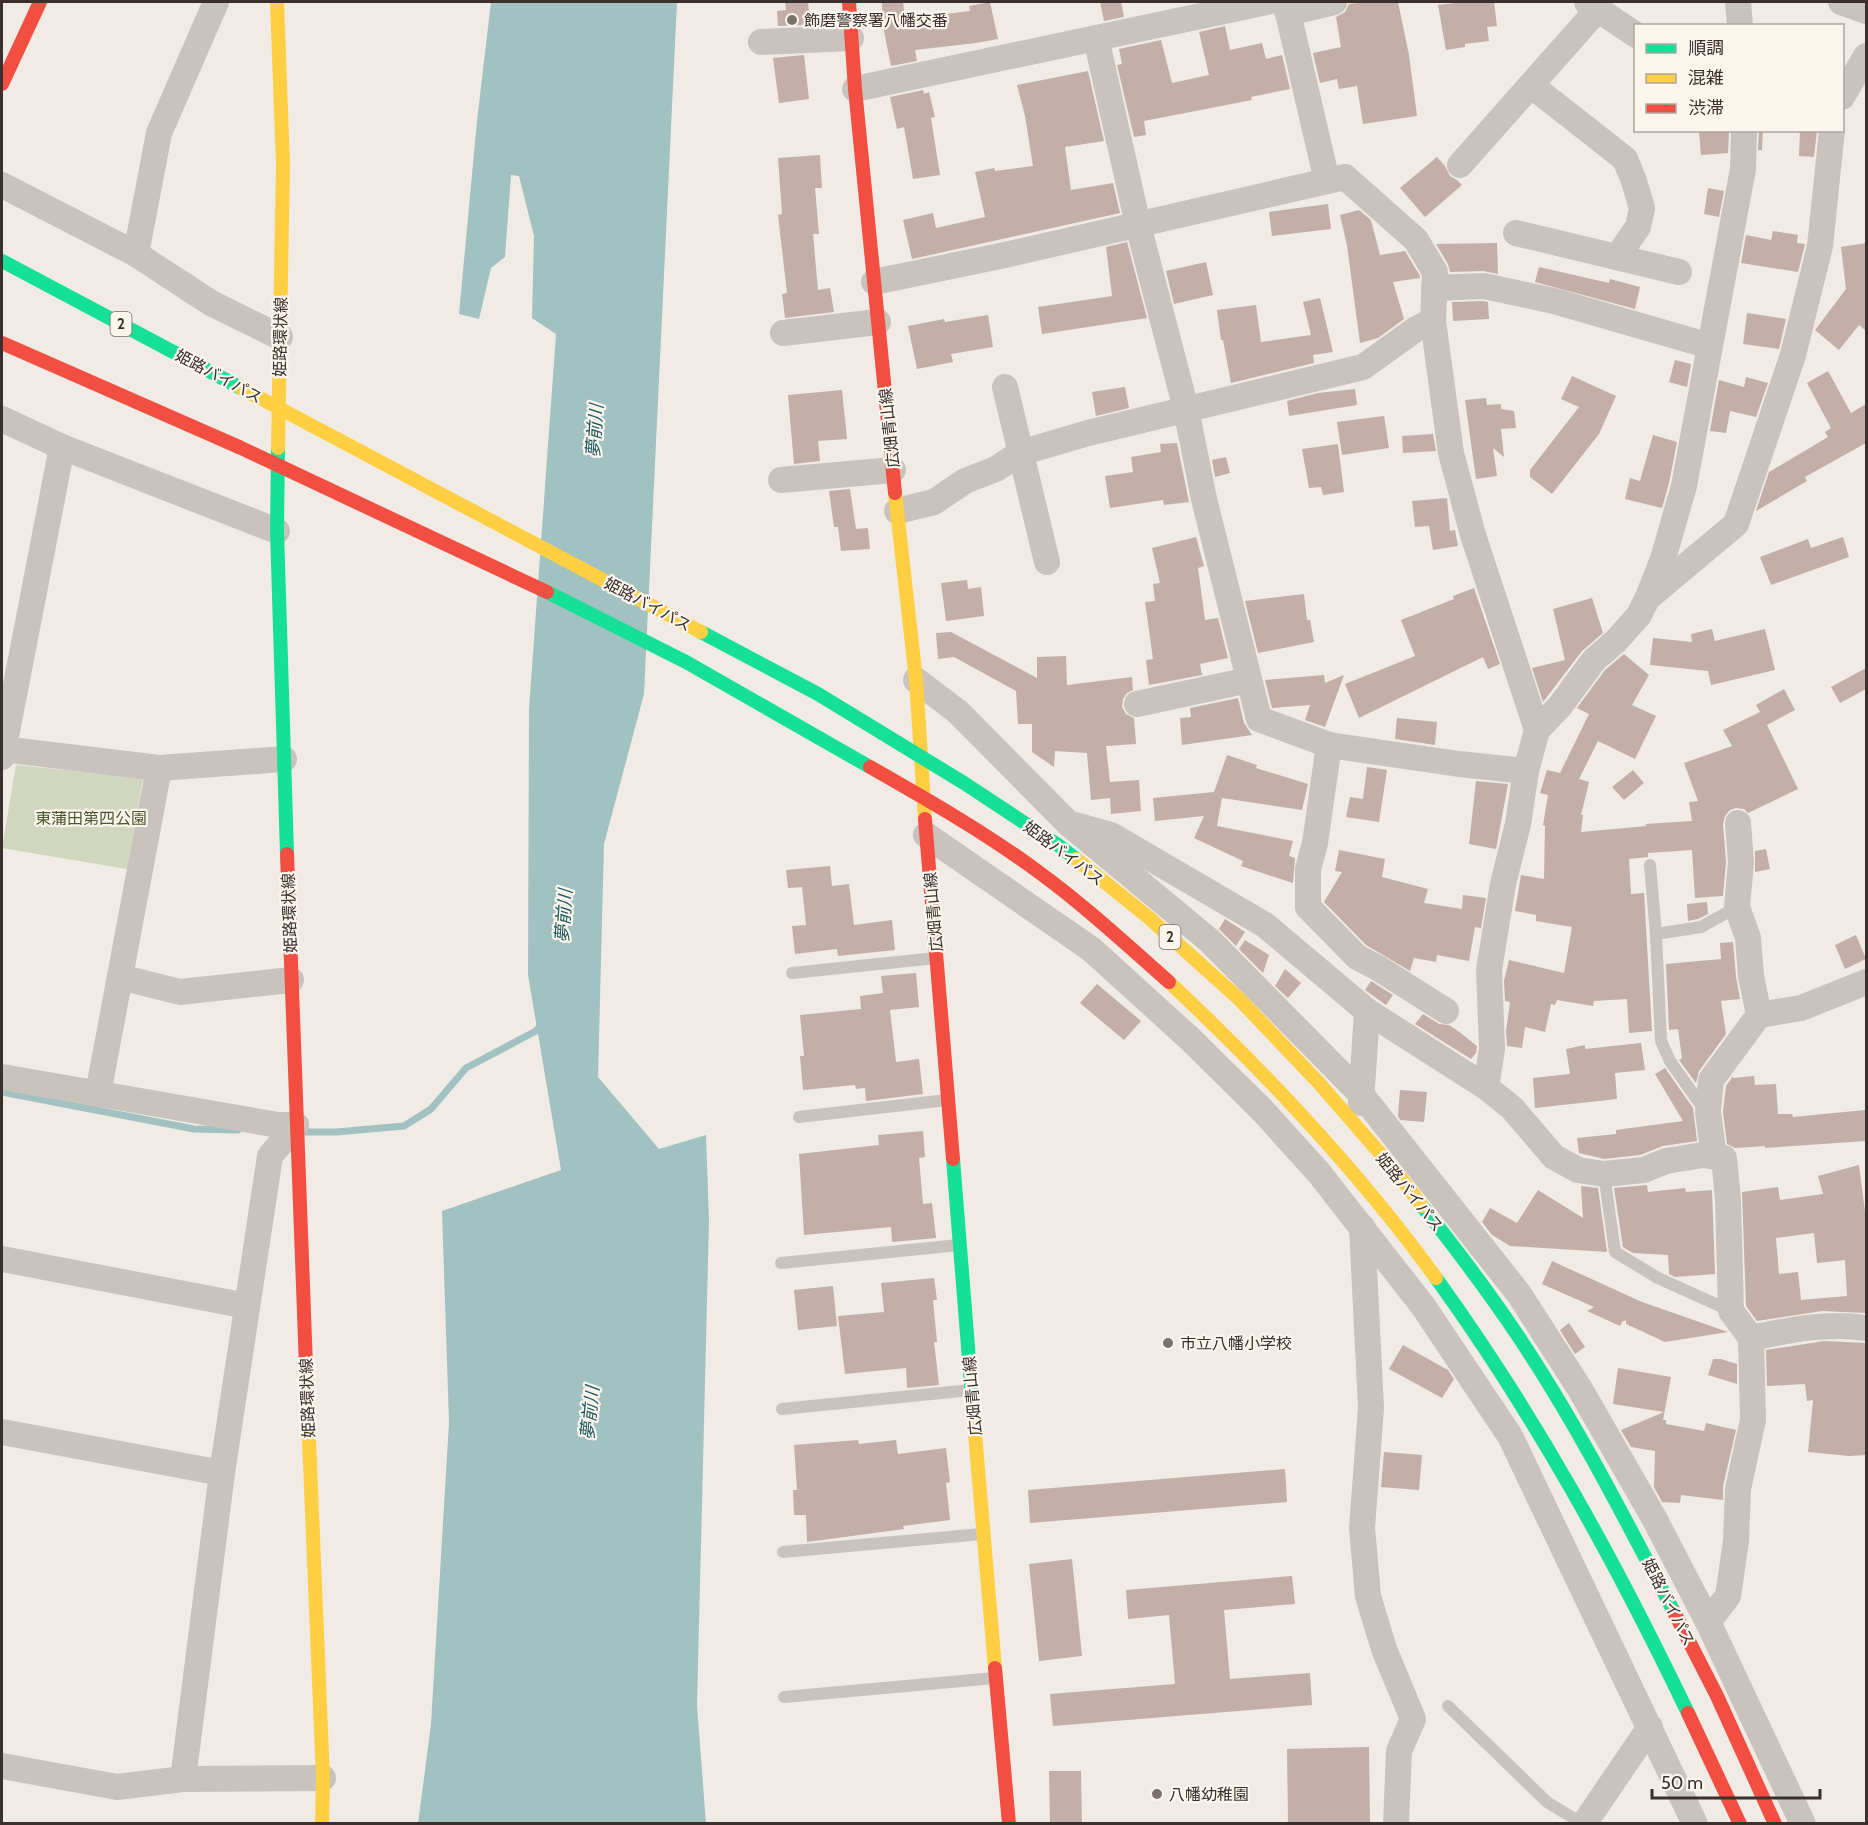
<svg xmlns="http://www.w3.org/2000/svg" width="1868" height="1825" font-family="Cabin,'Noto Sans JP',sans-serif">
	<rect width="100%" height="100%" fill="#f0ebe5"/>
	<polygon fill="#d1d6bf" points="16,765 143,778 127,869 2,848"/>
	<polygon fill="#a1c2c1" points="491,2 677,2 644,694 604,844 598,1077 659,1149 706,1135 709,1220 697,1706 706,1823 418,1824 431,1724 449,1422 442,1211 561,1170 528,975 529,709 556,334 532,318 534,236 519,176 511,175 505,257 491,268 479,319 459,314 477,121"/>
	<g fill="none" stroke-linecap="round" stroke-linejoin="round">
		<g stroke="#a1c2c1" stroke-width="7">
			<polyline points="2,1092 194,1129 238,1130"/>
			<polyline points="303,1132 336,1132 404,1126 431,1109 466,1068 536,1031 541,1025"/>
		</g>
	</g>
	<g fill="#c3afa7" fill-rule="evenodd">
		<polygon points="785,2 808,2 810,25 778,26 777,11 786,10"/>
		<polygon points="882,2 903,2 905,19 970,11 969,6 990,2 998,39 976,43 915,50 917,61 891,66 883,26"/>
		<polygon points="1100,2 1121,2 1124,17 1104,21"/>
		<polygon points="1365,2 1398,2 1409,55 1417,116 1363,124 1357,86 1339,89 1337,79 1320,83 1313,53 1341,47 1336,17 1345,12 1349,4"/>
		<polygon points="1464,2 1494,2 1497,26 1487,27 1489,41 1465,44 1465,47 1446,50 1438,5"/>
		<polygon points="1225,26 1230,50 1262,43 1266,59 1282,55 1290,89 1251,97 1252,100 1144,121 1146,135 1134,137 1117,65 1122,64 1119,49 1161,40 1172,83 1209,75 1199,32"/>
		<polygon points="804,55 809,99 779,103 773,58"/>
		<polygon points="1088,71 1104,141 1065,147 1071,190 1113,183 1120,213 912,259 903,220 933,213 936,228 985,217 975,172 994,168 995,171 1033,166 1025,116 1017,85"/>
		<polygon points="923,90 924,94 929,92 935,117 931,118 940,175 913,179 904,127 897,129 890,97"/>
		<polygon points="1729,130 1728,153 1701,155 1699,132"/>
		<polygon points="1759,130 1763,130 1762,150 1758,150"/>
		<polygon points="1800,130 1817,130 1814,157 1799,156"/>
		<polygon points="820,155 822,188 815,188 819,234 813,234 818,290 830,288 834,312 785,318 782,294 787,293 778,215 782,214 778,158"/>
		<polygon points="1437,157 1445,166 1450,176 1457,180 1462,185 1425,217 1400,188"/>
		<polygon points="1708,188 1724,191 1719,217 1704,214"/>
		<polygon points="1328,204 1331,229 1272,236 1269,212"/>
		<polygon points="1359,210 1371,220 1380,255 1405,251 1420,276 1420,278 1393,282 1404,319 1378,338 1360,343 1347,245 1340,215"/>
		<polygon points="1773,231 1798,235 1797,243 1805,244 1798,272 1741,263 1746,235 1771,240"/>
		<polygon points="1127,242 1147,318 1042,334 1038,307 1112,296 1106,247"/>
		<polygon points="1497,243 1498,274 1483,271 1450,272 1448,264 1436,244"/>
		<polygon points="1866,243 1866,331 1859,325 1839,350 1815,330 1846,289 1841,247"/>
		<polygon points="1206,262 1213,295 1174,304 1166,271"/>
		<polygon points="1539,267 1609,283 1610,279 1640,287 1635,309 1535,282"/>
		<polygon points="1320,298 1333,352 1313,355 1314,363 1231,383 1223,340 1221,340 1217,310 1256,305 1261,342 1311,335 1303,302"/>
		<polygon points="1483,301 1488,302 1489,319 1453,321 1452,302"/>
		<polygon points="1747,313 1786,319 1779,349 1743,344"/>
		<polygon points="988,315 993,347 951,354 953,362 917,369 908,326 944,319 945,322"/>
		<polygon points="1675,360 1691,364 1687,387 1669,382"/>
		<polygon points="1828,371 1851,413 1866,404 1866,443 1805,477 1807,481 1756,511 1769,472 1828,437 1825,432 1831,428 1807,383"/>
		<polygon points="1572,376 1616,396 1599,434 1552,494 1530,477 1530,470 1579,407 1561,399"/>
		<polygon points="1746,377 1768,383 1756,417 1730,411 1726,433 1710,431 1719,380 1744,387"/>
		<polygon points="1125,387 1129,408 1096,416 1092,392"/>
		<polygon points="1355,389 1357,405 1289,416 1287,401 1318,393"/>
		<polygon points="842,390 847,439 818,441 820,461 794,464 788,395"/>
		<polygon points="1486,398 1487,405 1501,404 1501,409 1514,411 1516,428 1501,429 1504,457 1493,448 1497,476 1476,479 1465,400"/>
		<polygon points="1384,416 1389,448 1342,455 1337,422"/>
		<polygon points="1433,434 1436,451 1403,453 1402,436"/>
		<polygon points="1653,435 1677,442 1669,483 1662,508 1625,499 1630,478 1640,481"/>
		<polygon points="1177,443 1189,502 1164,505 1163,500 1110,508 1105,476 1133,472 1131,457 1161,452 1160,444"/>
		<polygon points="1338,444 1344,492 1323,495 1321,487 1309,488 1302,449"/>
		<polygon points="1226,457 1230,473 1215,477 1212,460"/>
		<polygon points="850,489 856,529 868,528 870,549 841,551 838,527 834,527 829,491"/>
		<polygon points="1447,498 1450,531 1455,530 1458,546 1433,550 1429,526 1415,527 1412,501"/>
		<polygon points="1196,537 1204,566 1198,568 1205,620 1218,618 1228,658 1200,664 1202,675 1149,685 1146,660 1153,659 1145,602 1155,601 1153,584 1160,583 1152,548"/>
		<polygon points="1843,537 1849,557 1771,585 1760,557 1808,539 1811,548"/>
		<polygon points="967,580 968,589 981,587 984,616 946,621 941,583"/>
		<polygon points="1474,588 1500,664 1488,669 1483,657 1359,718 1345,684 1415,656 1401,620 1454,599 1453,596"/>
		<polygon points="1304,594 1307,620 1310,620 1314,642 1258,653 1245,601"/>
		<polygon points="1592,598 1603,633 1582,651 1543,702 1532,668 1565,660 1553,609"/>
		<polygon points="1712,629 1715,641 1765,629 1775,670 1711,685 1708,671 1650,665 1653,638 1692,642 1691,634"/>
		<polygon points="951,632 1037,678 1037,657 1066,656 1067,685 1132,677 1133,690 1127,693 1123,699 1122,707 1126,714 1134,718 1136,744 1106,746 1110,782 1139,780 1141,811 1111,814 1110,798 1091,800 1087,753 1055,751 1054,767 1032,752 1032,724 1018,724 1016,691 954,657 938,659 936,633"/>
		<polygon points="1624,654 1649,675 1632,705 1656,716 1635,759 1598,741 1579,779 1589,782 1581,815 1583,815 1581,832 1647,826 1645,824 1692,821 1689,802 1698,801 1684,763 1732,746 1723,730 1760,712 1756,705 1784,689 1795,710 1767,725 1798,789 1748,813 1744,809 1736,808 1730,810 1725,816 1723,824 1726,862 1723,896 1695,898 1692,850 1648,853 1648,857 1629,859 1631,894 1644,893 1652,1031 1629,1033 1627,999 1594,1001 1593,1006 1557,1000 1555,1005 1551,1004 1545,1032 1525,1027 1522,1048 1507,1046 1506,1031 1510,1002 1505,1001 1504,981 1509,960 1564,973 1572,927 1536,921 1536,915 1515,911 1521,875 1544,879 1545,826 1543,825 1548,795 1540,793 1547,770 1560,773 1589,714 1577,708 1605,670"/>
		<polygon points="1866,668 1866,689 1840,703 1831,687"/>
		<polygon points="1324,675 1325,683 1344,675 1325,727 1305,720 1310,705 1272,708 1265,680"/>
		<polygon points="1238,698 1244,723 1252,735 1182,745 1180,718 1191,717 1190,708"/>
		<polygon points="1397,718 1437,722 1435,745 1395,739"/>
		<polygon points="1227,755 1257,765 1256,768 1308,784 1302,810 1222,798 1217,826 1293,841 1289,856 1295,858 1293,883 1241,866 1243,861 1194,838 1204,816 1155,821 1153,798 1214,792"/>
		<polygon points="1367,767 1387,770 1379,822 1346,817 1350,797 1363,799"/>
		<polygon points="1633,770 1644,783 1624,800 1612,787"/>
		<polygon points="1476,781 1508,784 1496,849 1469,844"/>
		<polygon points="1766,849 1770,869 1755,872 1755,851"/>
		<polygon points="1339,850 1385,859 1382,877 1428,889 1424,903 1462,909 1463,895 1486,898 1481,928 1475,927 1469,961 1437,955 1436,962 1414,958 1410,971 1366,945 1324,902 1342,872 1335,871"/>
		<polygon points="830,866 832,886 849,884 854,925 892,920 895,950 838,956 837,949 795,954 792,926 806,925 802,887 788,888 786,870"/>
		<polygon points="1707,902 1708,914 1698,919 1688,921 1687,904"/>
		<polygon points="1225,919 1245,932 1236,946 1219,929"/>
		<polygon points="1856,935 1866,959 1845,969 1835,945"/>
		<polygon points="1245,940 1269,955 1263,973 1239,949"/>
		<polygon points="1733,942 1736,977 1740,999 1721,1001 1726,1034 1699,1071 1696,1083 1679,1060 1682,1058 1678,1029 1669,1030 1666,964 1721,959 1720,943"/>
		<polygon points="1285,969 1301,983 1288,998 1275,986"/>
		<polygon points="916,973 919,1007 890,1010 896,1062 919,1059 923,1094 866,1101 865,1088 856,1089 855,1085 803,1090 800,1056 804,1056 800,1015 861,1009 860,996 883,993 881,976"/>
		<polygon points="1371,981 1393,995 1386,1005 1365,990"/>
		<polygon points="1097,984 1141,1021 1124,1040 1080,1003"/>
		<polygon points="1423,1014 1439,1024 1449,1025 1458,1031 1477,1046 1476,1053 1471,1059 1415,1024"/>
		<polygon points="1641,1043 1645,1070 1615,1073 1617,1099 1535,1108 1533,1078 1570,1074 1566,1049 1585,1045 1585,1049"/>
		<polygon points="1665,1068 1693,1108 1697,1141 1663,1146 1640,1155 1604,1159 1579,1153 1577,1138 1616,1134 1616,1130 1683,1121 1655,1074"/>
		<polygon points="1733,1076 1733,1078 1754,1076 1755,1085 1776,1084 1778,1114 1792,1114 1793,1117 1865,1110 1866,1141 1765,1148 1765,1146 1735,1148 1727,1144 1723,1112 1726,1086"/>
		<polygon points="1400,1090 1427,1092 1424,1122 1400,1120 1398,1116"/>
		<polygon points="923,1131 925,1157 919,1158 923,1204 932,1203 936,1238 892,1242 891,1227 804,1235 799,1154 879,1145 878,1135"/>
		<path d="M 1859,1165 L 1866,1219 L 1866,1313 L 1822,1311 L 1757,1321 L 1746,1306 L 1742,1192 L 1778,1187 L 1780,1200 L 1823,1194 L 1818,1176 ZM 1814,1233 L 1817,1263 L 1845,1260 L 1847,1296 L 1801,1300 L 1798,1272 L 1779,1274 L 1776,1238 Z"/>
		<polygon points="1647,1185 1648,1192 1685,1188 1686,1192 1712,1190 1715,1274 1675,1277 1669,1274 1668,1255 1633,1253 1623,1247 1614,1188"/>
		<polygon points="1581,1186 1598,1188 1607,1252 1510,1246 1492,1235 1482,1222 1490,1208 1517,1223 1538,1190 1583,1218"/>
		<polygon points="1552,1261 1642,1302 1728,1332 1665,1342 1626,1324 1626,1320 1622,1322 1620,1326 1587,1311 1594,1307 1542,1284"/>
		<polygon points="934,1278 937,1300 933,1300 937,1342 934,1342 939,1385 907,1388 906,1368 845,1374 838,1316 884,1312 881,1283"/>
		<polygon points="833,1286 837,1326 798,1330 794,1290"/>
		<polygon points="1569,1323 1585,1347 1575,1354 1560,1330"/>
		<polygon points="1824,1341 1866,1343 1866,1455 1849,1456 1808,1452 1813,1400 1807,1401 1805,1384 1767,1386 1766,1350"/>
		<polygon points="1403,1345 1448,1370 1454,1379 1442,1398 1389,1369"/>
		<polygon points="1713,1359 1721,1359 1737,1364 1737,1384 1708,1375"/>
		<polygon points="1618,1368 1671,1377 1663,1420 1666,1420 1666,1424 1704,1431 1706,1423 1736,1430 1723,1486 1723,1500 1681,1495 1680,1503 1662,1502 1654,1487 1655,1451 1631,1447 1621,1430 1664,1412 1613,1404"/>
		<polygon points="858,1440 859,1444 896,1440 898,1454 946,1448 950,1482 946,1483 950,1520 903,1526 904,1529 807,1542 806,1515 794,1515 793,1490 797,1490 794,1445"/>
		<polygon points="1384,1452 1422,1455 1419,1490 1381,1487"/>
		<polygon points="1285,1469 1287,1502 1030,1523 1028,1490"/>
		<polygon points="1072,1559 1082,1656 1039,1661 1029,1564"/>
		<polygon points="1292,1576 1295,1604 1224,1610 1230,1679 1310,1673 1312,1705 1053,1726 1050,1694 1175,1684 1169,1615 1128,1619 1126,1590"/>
		<polygon points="1369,1747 1370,1824 1288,1824 1287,1749"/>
		<polygon points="1049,1771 1081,1771 1082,1824 1050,1824"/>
	</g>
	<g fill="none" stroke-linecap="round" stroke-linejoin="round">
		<g stroke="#c9c3be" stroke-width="12">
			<polyline points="1650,865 1656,934 1661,1041 1670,1061 1698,1101 1707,1111"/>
			<polyline points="1656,934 1701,927 1737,907"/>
			<polyline points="792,973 936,958"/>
			<polyline points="799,1117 947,1100"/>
			<polyline points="1604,1174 1615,1252 1658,1278 1731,1311"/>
			<polyline points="781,1263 959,1245"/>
			<polyline points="782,1409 971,1390"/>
			<polyline points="783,1552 982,1534"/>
			<polyline points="784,1697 995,1678"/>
			<polyline points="1448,1706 1547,1802 1583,1824"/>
		</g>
		<g stroke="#c9c3be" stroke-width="26">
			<polyline points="1283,2 1288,13 1327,181"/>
			<polyline points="1587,2 1636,35"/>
			<polyline points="1738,2 1740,26"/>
			<polyline points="1841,2 1866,11"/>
			<polyline points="1288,13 1334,2"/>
			<polyline points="1096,38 1138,225 1186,409 1204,499 1259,719 1329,745 1459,764 1526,771"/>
			<polyline points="761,42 851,38"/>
			<polyline points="1532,86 1625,159 1634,181 1642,208 1638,227 1617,257"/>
			<polyline points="855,89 1267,2"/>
			<polyline points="1842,97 1866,56"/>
			<polyline points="1460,165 1598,9"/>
			<polyline points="2,185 136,254 211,303 280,337"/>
			<polyline points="1516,233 1679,272"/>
			<polyline points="136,254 159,133 216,2"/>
			<polyline points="874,282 1005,255 1345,177 1416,240 1435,272 1433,321 1451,453 1473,535 1537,730"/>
			<polyline points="1434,288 1484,286 1554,301 1710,346"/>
			<polyline points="783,333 878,322"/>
			<polyline points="1005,387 1047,562"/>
			<polyline points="2,419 62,447 277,531"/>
			<polyline points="781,480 893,470"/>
			<polyline points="897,511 934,502 965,481 996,469 1020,453 1088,433 1363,367 1416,329 1433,321"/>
			<polyline points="1650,596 1736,524 1793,355 1820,246 1832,130"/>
			<polyline points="916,680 958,712 1069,824 1210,941 1361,1094 1519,1294 1580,1389 1654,1518 1708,1622 1803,1824"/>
			<polyline points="1137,704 1249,680"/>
			<polyline points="1329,745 1315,843 1308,869 1308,907 1357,957 1378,968 1446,1011"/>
			<polyline points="2,749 159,768 284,759"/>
			<polyline points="2,757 62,447"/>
			<polyline points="1738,823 1741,862 1737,907 1748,938 1751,976 1759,1015"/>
			<polyline points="1075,825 1111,835 1265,925 1367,1011 1486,1087 1512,1108 1554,1157 1578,1170 1604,1174 1644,1170 1666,1161 1703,1155 1724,1158 1728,1199 1731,1311 1751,1338 1753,1420 1738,1489 1736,1541 1728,1596 1708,1622"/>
			<polyline points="926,835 1091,949 1188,1037 1263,1111 1319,1173 1423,1306 1510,1436 1695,1824"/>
			<polyline points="120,977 180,992 291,980"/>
			<polyline points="2,1077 278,1125 296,1125"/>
			<polyline points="1486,1087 1492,1049 1489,970 1503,884 1518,824 1526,771 1537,730 1560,706 1594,660 1616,641 1639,615 1648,597 1663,559 1684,486 1710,346 1743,169 1744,130"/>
			<polyline points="98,1094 159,768"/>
			<polyline points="1361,1103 1367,1011"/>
			<polyline points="1714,1157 1708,1112 1711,1080 1759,1015 1801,1008 1866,982"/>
			<polyline points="1362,1227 1371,1408 1362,1528 1368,1596 1384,1649 1413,1719 1399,1751 1396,1824"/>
			<polyline points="2,1259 247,1306"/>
			<path d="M 1751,1338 C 1790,1330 1828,1322 1866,1328"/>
			<polyline points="2,1432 222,1473"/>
			<polyline points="2,1766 117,1787 183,1779 323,1778"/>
			<polyline points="183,1779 222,1473 270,1156 296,1125"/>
			<polyline points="1584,1824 1650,1727"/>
		</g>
		<g stroke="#16e098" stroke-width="14">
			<polyline points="2,261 241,388"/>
			<polyline points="278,448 277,531 287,854"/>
			<polyline points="953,1159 973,1410"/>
		</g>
		<g stroke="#ffcf43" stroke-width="14">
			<polyline points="277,2 283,164 278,448"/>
			<polyline points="895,493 916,680 925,819"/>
			<polyline points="306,1367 323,1778 322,1824"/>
			<polyline points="973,1410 995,1668"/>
		</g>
		<g stroke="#f24e42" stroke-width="14">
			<polyline points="849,2 855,89 895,493"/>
			<polyline points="2,84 40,2"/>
			<polyline points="2,343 239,447"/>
			<polyline points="925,819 953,1159"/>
			<polyline points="287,854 306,1367"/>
			<polyline points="995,1668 1009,1824"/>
		</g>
		<g stroke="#16e098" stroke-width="14">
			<polyline points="547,592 686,662 870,767"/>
			<polyline points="701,632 818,694 964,783 1058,845 1076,859"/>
			<path d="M 1422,1206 C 1457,1250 1491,1295 1522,1342 C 1579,1428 1626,1521 1674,1612"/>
			<path d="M 1436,1278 C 1535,1415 1615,1561 1688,1713"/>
		</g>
		<g stroke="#ffcf43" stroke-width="14">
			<polyline points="241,388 701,632"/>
			<polyline points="1076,859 1148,917 1239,999 1318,1082 1398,1174 1422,1206"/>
			<path d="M 1169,982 C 1266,1073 1358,1170 1436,1278"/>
		</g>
		<g stroke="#f24e42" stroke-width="14">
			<polyline points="239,447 547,592"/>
			<path d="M 870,767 C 928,800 986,833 1040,873 C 1085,906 1127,945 1169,982"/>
			<polyline points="1674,1612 1717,1696 1775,1824"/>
			<polyline points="1688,1713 1740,1824"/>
		</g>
	</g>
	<g fill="#7a716c" stroke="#fbf5ee" stroke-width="2">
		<circle cx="792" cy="20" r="6"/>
		<circle cx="1168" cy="1343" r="6"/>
		<circle cx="1157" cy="1794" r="6"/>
	</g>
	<g text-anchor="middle" stroke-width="4.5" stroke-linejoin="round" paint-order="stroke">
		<g fill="#fbf5ee" stroke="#756b66" stroke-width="1.5">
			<rect x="110.5" y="312" width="21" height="24" rx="4.5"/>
			<rect x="1159.5" y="925" width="21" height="24" rx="4.5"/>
		</g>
		<g font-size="15" font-weight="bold" fill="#3b302b">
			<text x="121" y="329">2</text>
			<text x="1170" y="942">2</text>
		</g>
		<g font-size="16" fill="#3b302b" stroke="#fbf5ee" text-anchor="start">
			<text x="804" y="26">飾磨警察署八幡交番</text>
			<text x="1180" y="1349">市立八幡小学校</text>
			<text x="1169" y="1800">八幡幼稚園</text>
		</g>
		<g font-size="16" fill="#3b302b" stroke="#fbf5ee">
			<text transform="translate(280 337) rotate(-89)" y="6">姫路環状線</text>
			<text transform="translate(219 376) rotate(28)" y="6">姫路バイパス</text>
			<text transform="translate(889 428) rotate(-96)" y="6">広畑青山線</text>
			<text transform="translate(648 604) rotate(28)" y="6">姫路バイパス</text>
			<text transform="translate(1064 853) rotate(37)" y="6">姫路バイパス</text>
			<text transform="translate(933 912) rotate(-95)" y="6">広畑青山線</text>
			<text transform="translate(289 913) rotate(-92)" y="6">姫路環状線</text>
			<text transform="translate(1410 1192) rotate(51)" y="6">姫路バイパス</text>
			<text transform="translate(972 1396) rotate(-95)" y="6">広畑青山線</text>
			<text transform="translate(307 1398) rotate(-92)" y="6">姫路環状線</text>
			<text transform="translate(1669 1602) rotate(63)" y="6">姫路バイパス</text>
		</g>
		<g font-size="16" fill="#4a5a2e" stroke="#fbf5ee">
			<text x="91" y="824">東蒲田第四公園</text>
		</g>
		<g font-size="18" font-style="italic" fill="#1f5a5e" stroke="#fbf5ee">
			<text transform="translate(595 431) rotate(-86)" y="6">夢前川</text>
			<text transform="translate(564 916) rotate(-86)" y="6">夢前川</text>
			<text transform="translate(590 1413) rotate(-84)" y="6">夢前川</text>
		</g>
	</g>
	<rect width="1868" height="1825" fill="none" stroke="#3b302b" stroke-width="6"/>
	<rect x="1634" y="24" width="210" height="108" fill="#fbf5ee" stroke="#aea6a0" stroke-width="1.5"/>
	<rect x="1646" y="44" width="30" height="9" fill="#16e098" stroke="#aea6a0" stroke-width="1.5"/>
	<text x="1688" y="54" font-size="18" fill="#3b302b">順調</text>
	<rect x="1646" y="74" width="30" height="9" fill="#ffcf43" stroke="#aea6a0" stroke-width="1.5"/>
	<text x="1688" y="84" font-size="18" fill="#3b302b">混雑</text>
	<rect x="1646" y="104" width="30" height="9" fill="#f24e42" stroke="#aea6a0" stroke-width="1.5"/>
	<text x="1688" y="114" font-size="18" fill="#3b302b">渋滞</text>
	<path d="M1652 1789v9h168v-9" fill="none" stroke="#3b302b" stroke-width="3"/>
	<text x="1661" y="1789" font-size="18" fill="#3b302b" stroke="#fbf5ee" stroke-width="4.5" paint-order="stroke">50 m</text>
</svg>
